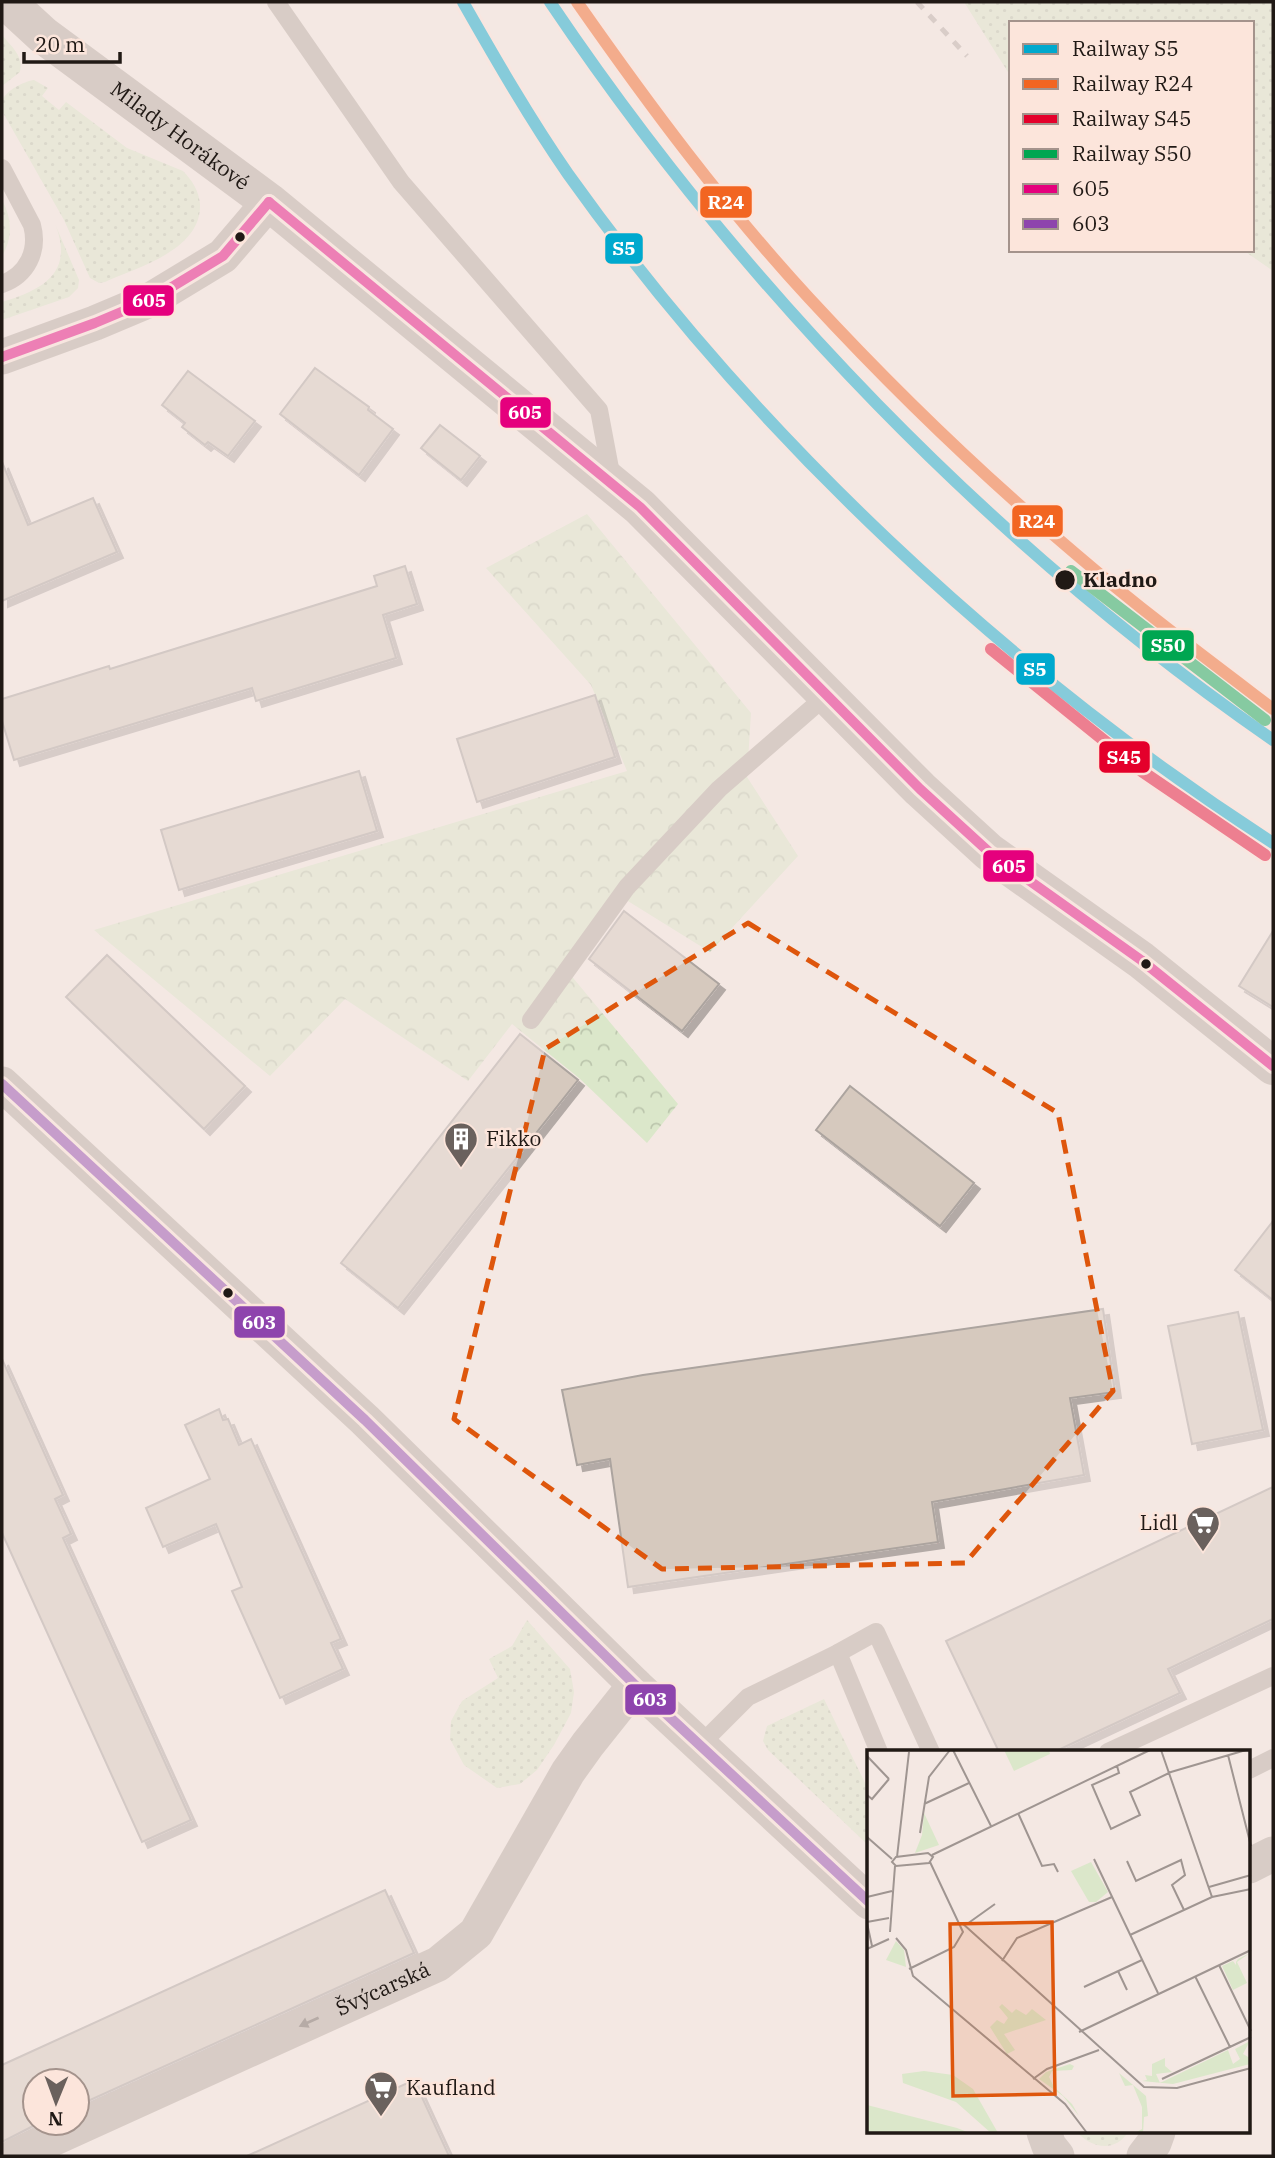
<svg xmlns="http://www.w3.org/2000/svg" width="1275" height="2158" font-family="'IBM Plex Serif',serif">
	<defs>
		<pattern id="grass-dots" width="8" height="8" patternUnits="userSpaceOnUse" patternTransform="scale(1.75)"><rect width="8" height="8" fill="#dbe7ca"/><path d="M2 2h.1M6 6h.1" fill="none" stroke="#bcc6ad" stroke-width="1.8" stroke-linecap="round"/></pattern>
		<pattern id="forest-crowns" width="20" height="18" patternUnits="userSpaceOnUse" patternTransform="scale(1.75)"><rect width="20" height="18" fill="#dbe7ca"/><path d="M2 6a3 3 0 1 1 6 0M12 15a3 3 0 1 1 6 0" fill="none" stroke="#bcc6ad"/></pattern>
		<filter id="shadow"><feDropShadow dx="6" dy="6" stdDeviation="0" flood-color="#0004"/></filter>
	</defs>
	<rect width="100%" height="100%" fill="#f4e8e3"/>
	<g fill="url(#grass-dots)">
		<polygon points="964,2 1273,2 1273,271 1243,250 1252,250 1252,23 1011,23 1011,77"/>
		<path d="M 2,35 C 11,46 24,56 20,72 L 2,86 Z"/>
		<path d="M 34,80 L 48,88 L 42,96 L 59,110 L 66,102 L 127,148 L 183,171 C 192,180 199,191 200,204 C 202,250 138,267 105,282 L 99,283 L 90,278 L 64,220 L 2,111 C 2,108 1,102 3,99 C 7,90 25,81 34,80 Z"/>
		<path d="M 2,200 C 12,219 13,237 2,256 Z"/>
		<path d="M 55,224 L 79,280 L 78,288 L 69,297 L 2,320 L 2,302 C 42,290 75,273 55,224 Z"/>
		<polygon points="527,1620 570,1669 574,1692 571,1713 554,1745 537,1770 520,1784 497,1788 464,1765 450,1739 451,1721 462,1701 498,1678 489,1659 512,1646"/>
		<polygon points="824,1699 869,1791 869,1846 768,1750 763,1741 767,1726"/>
		<path d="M 1077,2132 L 1128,2132 C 1115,2153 1091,2148 1077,2132 Z"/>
	</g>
	<polygon fill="url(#forest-crowns)" points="587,514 751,713 747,777 798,856 710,952 623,898 564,967 678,1104 647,1143 579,1078 512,1024 468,1081 345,999 270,1076 94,930 627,771 591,685 486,568"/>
	<g fill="#d6c9be" stroke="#aca49f" stroke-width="2" filter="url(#shadow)">
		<polygon points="315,368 369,407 368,410 393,429 359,475 280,414"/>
		<polygon points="188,371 255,421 228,456 208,442 205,445 182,427 185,423 162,405"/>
		<polygon points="440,425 480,456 461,480 421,448"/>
		<polygon points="2,462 28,525 93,498 117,552 2,601"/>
		<polygon points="405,566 417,604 383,615 396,658 256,701 252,688 14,760 2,721 2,699 109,666 110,669 377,586 374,576"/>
		<polygon points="595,695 615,757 477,802 457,739"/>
		<polygon points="359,771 377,831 179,890 161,830"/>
		<polygon points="624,911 719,984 682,1031 589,959"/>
		<polygon points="1273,931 1273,1007 1239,986"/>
		<polygon points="107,955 245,1086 204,1129 66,997"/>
		<polygon points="520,1034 578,1080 398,1308 341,1263"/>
		<polygon points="850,1086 974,1183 940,1226 816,1130"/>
		<polygon points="1273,1221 1273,1300 1235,1270"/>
		<polygon points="1103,1309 1115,1392 1070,1398 1084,1475 932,1502 938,1542 628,1587 610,1459 577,1465 562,1390 643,1375"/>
		<polygon points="1238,1312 1263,1430 1192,1444 1168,1326"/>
		<polygon points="2,1359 63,1495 55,1499 71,1534 63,1538 191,1820 142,1842 2,1533"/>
		<polygon points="219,1409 223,1420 228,1419 239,1445 251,1439 341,1639 331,1643 343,1669 280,1698 232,1591 242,1587 216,1524 163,1547 146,1508 210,1479 185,1425"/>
		<polygon points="1273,1487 1273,1619 1168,1669 1180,1693 1054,1752 999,1752 946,1641"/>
		<polygon points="385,1890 414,1953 77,2106 77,2081 35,2081 35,2123 39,2123 2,2142 2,2065"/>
		<polygon points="414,2080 449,2156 247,2156"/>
	</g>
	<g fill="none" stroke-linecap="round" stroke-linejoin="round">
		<g stroke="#b7aca2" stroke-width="18">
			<polyline points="276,2 401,182 599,410 612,479"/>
			<path d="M 2,168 L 32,225 C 39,251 27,275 2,284"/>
			<polyline points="531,1020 627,887 719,789 827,695"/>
			<polyline points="838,1653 876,1632 931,1752"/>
			<polyline points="700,1745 748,1697 838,1653 879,1752"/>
			<polyline points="1108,1752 1273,1676"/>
			<polyline points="1249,1770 1273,1758"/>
		</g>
		<g stroke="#b7aca2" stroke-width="35">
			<polyline points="2,357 95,323 152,299 223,256 269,202"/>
			<polyline points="2,1084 365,1420 635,1685 869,1902"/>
			<polyline points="1249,1866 1273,1854"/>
			<polyline points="1044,2132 1049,2146 1057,2156"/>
			<path id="s1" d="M 15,2156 L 438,1964 L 476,1933 L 568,1772 L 588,1744 L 635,1685"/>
			<polyline points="1144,2156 1154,2143 1158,2132"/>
		</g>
		<path stroke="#b7aca2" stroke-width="38" id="s2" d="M 7,2 L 43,35 L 269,202 L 640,507 L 920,789 L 989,852 L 1141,960 L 1273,1066"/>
		<polyline stroke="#b8ada7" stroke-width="5" stroke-dasharray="9 9" stroke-linecap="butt" points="917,2 967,56"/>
		<g stroke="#fce5db" stroke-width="16">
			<g id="bus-1">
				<polyline points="269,202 640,507 920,789 989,852 1141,960 1273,1066"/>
				<polyline points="2,357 95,323 152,299 223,256 269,202"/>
			</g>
		</g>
		<g stroke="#fce5db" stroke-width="16">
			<polyline id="bus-2" points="2,1084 365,1420 635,1685 869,1902"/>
		</g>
		<use href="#bus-1" stroke="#e5007d" stroke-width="10"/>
		<use href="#bus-2" stroke="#8e44ad" stroke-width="10"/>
		<g stroke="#fce5db" stroke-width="18">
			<g id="rail-1">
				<path d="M 463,2 C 496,60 530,119 568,174 C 753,434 1005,670 1273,843"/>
				<path d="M 550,2 C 742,287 990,544 1273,740"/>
			</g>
		</g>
		<g stroke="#fce5db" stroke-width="18">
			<path id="rail-2" d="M 577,2 C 649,105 724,206 809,298 C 893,389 982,475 1077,555 C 1140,609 1207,659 1273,709"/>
		</g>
		<g stroke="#fce5db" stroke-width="18">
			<polyline id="rail-3" points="991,649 1143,772 1265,855"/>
		</g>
		<g stroke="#fce5db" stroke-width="18">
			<polyline id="rail-4" points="1071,571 1265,720"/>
		</g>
		<use href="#rail-1" stroke="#00a9ce" stroke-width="12"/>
		<use href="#rail-2" stroke="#f26522" stroke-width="12"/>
		<use href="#rail-3" stroke="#e4002b" stroke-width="12"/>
		<use href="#rail-4" stroke="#00a651" stroke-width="12"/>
	</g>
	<defs><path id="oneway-solid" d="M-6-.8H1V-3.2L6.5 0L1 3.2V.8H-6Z" transform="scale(1.75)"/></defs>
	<use fill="#6c625c" href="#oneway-solid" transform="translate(309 2022) rotate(156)"/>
	<path d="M0 0H1275V2158H0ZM 748,923 L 1058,1113 L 1113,1391 L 965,1563 L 662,1569 L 454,1419 L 545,1049 Z" fill="#f4e8e3" fill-opacity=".55" fill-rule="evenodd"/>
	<path fill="none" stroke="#de560c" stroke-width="5" stroke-dasharray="14 9" stroke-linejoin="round" d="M 748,923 L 1058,1113 L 1113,1391 L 965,1563 L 662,1569 L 454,1419 L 545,1049 Z"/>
	<defs>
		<g id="building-pin" transform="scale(1.75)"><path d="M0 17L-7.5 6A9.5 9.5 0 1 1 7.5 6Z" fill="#6a615d" stroke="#fce5db"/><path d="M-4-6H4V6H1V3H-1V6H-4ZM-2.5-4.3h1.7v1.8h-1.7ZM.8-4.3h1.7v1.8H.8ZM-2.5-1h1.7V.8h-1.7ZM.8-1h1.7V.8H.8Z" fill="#fff"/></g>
		<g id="supermarket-pin" transform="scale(1.75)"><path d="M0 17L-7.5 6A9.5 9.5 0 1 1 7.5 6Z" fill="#6a615d" stroke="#fce5db"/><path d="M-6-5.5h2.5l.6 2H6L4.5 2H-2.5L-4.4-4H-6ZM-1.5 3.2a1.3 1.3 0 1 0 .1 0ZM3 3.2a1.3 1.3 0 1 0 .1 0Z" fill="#fff"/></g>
	</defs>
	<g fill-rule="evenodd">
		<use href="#building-pin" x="461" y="1139"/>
		<use href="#supermarket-pin" x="1203" y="1523"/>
		<use href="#supermarket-pin" x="381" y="2088"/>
	</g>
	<g fill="#201915" stroke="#fce5db" stroke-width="2.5">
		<circle cx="240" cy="237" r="6"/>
		<circle cx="1065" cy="580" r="11"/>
		<circle cx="1146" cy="964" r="6"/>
		<circle cx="228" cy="1293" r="6"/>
	</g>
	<g text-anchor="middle" stroke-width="5" stroke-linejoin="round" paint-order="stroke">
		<g font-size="21" fill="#201915" stroke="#fce5db">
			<text dy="7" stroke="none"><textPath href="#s2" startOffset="219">Milady Horákové</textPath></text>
			<text dy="7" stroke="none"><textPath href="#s1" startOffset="404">Švýcarská</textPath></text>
		</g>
		<g font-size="21" font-weight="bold" fill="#201915" stroke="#fce5db" text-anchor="start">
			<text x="1083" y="587">Kladno</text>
		</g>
		<g font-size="21" fill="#201915" stroke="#fce5db" text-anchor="start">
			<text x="486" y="1146">Fikko</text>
			<text x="1178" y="1530" text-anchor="end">Lidl</text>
			<text x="406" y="2095">Kaufland</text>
		</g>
	</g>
	<g transform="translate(867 1750)">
		<rect width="383" height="383" fill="#f4e8e3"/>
		<path d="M 57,63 L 72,95 L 48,103 L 55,85 ZM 224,112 L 241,142 L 229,152 L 222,152 L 204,121 ZM 29,191 L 37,200 L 39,217 L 19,210 ZM 383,203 L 370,212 L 380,233 L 366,240 L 355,216 L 366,211 L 369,215 L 369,212 L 371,209 ZM 383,291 L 376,304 L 383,308 L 383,314 L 306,334 L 275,331 L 280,330 L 278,325 L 285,326 L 285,314 L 298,308 L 298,316 L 305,322 L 289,324 L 293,333 L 361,300 L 366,314 L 373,309 L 368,299 ZM 203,314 L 207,316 L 205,320 L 185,321 L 182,327 L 187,337 L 205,354 L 212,366 L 196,346 L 172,329 L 179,322 ZM 57,321 L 86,325 L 106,339 L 131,383 L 124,383 L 89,352 L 36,333 L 35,324 ZM 252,323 L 279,346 L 281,366 L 277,367 L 276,383 L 268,383 L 275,379 L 275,357 L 266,335 L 258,336 Z" fill="#dbe7ca"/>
		<path d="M 135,254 L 145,263 L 149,259 L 159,265 L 165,259 L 179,270 L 137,284 L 148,300 L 140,304 L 123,277 L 130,270 L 137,274 L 141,268 L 132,257 ZM 0,355 L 90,378 L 103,383 L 0,383 Z" fill="#dbe7ca"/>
		<path d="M 137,0 L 182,0 L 183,4 L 147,21 Z" fill="#dbe7ca"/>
		<path fill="none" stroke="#9f9591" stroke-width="2" d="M 86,0 L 124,76M 294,0 L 345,147M 361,5 L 384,96M 0,6 L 22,29M 250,16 L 252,23 L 225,35 L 244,79 L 273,65 L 263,42 L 304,22 L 379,0M 0,45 L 5,49 L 22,29M 57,54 L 102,33M 151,63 L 175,116 L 187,114 L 191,122M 53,83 L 62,27 L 83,0M 0,87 L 25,109M 61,103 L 66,107 L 62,113 L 29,116 L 25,112 L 29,107 ZM 65,105 L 283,0M 30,107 L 42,2M 227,109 L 291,243M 260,111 L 269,131 L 314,110 L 318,125 L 305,135 L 317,160M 342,137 L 384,125M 0,147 L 25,141M 0,172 L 22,168M 0,173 L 5,196M 95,173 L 277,337 L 310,338 L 384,318M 100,174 L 128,154M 23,182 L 28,116M 263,185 L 345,147 L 384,139M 29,188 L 39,200 L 46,226 L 198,354 L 220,383M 0,199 L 22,189M 135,211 L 150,188 L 245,147M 352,215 L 384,281M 42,219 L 87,197 L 96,182 L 63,112M 251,221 L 260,240M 328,226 L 363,297M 217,237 L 275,210M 212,282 L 384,200M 166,329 L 180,319 L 232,300M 295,329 L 384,287"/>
		<path fill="#de560c" fill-opacity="0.15" stroke="#de560c" stroke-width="3.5" d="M 185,172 L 188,344 L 86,346 L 83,174 Z"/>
		<rect width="383" height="383" fill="none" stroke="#201915" stroke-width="3.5"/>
	</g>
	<g stroke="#fce5db" stroke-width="2.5">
		<rect x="699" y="185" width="54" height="34" rx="7" fill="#f26522"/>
		<rect x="604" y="232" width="40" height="33" rx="7" fill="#00a9ce"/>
		<rect x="122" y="284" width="53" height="33" rx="7" fill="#e5007d"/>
		<rect x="499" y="396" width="53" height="33" rx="7" fill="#e5007d"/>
		<rect x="1011" y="504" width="53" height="34" rx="7" fill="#f26522"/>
		<rect x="1141" y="629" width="54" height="33" rx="7" fill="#00a651"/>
		<rect x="1015" y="652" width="41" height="34" rx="7" fill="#00a9ce"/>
		<rect x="1098" y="740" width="53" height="34" rx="7" fill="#e4002b"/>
		<rect x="982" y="849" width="53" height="34" rx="7" fill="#e5007d"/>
		<rect x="233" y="1305" width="53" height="34" rx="7" fill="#8e44ad"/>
		<rect x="624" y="1683" width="53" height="33" rx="7" fill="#8e44ad"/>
	</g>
	<g font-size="19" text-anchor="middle" font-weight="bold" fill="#fff">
		<text x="726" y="209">R24</text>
		<text x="624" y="255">S5</text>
		<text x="149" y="307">605</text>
		<text x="525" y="419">605</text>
		<text x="1037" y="528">R24</text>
		<text x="1168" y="652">S50</text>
		<text x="1035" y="676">S5</text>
		<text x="1124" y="764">S45</text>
		<text x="1009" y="873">605</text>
		<text x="259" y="1329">603</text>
		<text x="650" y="1706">603</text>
	</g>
	<rect width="1275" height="2158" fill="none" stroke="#201915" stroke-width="7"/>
	<rect x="1009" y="21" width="245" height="231" fill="#fce5db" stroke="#a4938c" stroke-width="2"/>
	<rect x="1023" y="44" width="35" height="10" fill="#00a9ce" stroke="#a4938c" stroke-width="2"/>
	<text x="1072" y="56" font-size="21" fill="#201915">Railway S5</text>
	<rect x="1023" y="79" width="35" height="10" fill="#f26522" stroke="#a4938c" stroke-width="2"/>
	<text x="1072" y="91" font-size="21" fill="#201915">Railway R24</text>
	<rect x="1023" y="114" width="35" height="10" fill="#e4002b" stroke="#a4938c" stroke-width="2"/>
	<text x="1072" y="126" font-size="21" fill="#201915">Railway S45</text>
	<rect x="1023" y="149" width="35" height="10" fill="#00a651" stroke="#a4938c" stroke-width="2"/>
	<text x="1072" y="161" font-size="21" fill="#201915">Railway S50</text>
	<rect x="1023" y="184" width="35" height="10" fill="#e5007d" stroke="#a4938c" stroke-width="2"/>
	<text x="1072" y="196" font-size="21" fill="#201915">605</text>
	<rect x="1023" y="219" width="35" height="10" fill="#8e44ad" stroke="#a4938c" stroke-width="2"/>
	<text x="1072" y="231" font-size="21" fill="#201915">603</text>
	<g transform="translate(56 2102) rotate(181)"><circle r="33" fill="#fce5db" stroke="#a4938c" stroke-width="2"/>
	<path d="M0-5L12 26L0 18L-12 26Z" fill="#6a615d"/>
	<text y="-10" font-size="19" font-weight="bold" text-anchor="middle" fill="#201915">N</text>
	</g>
	<path d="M24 52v10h96v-10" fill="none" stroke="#201915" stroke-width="3.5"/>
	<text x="35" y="52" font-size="21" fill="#201915" stroke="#fce5db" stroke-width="5" paint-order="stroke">20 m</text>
</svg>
